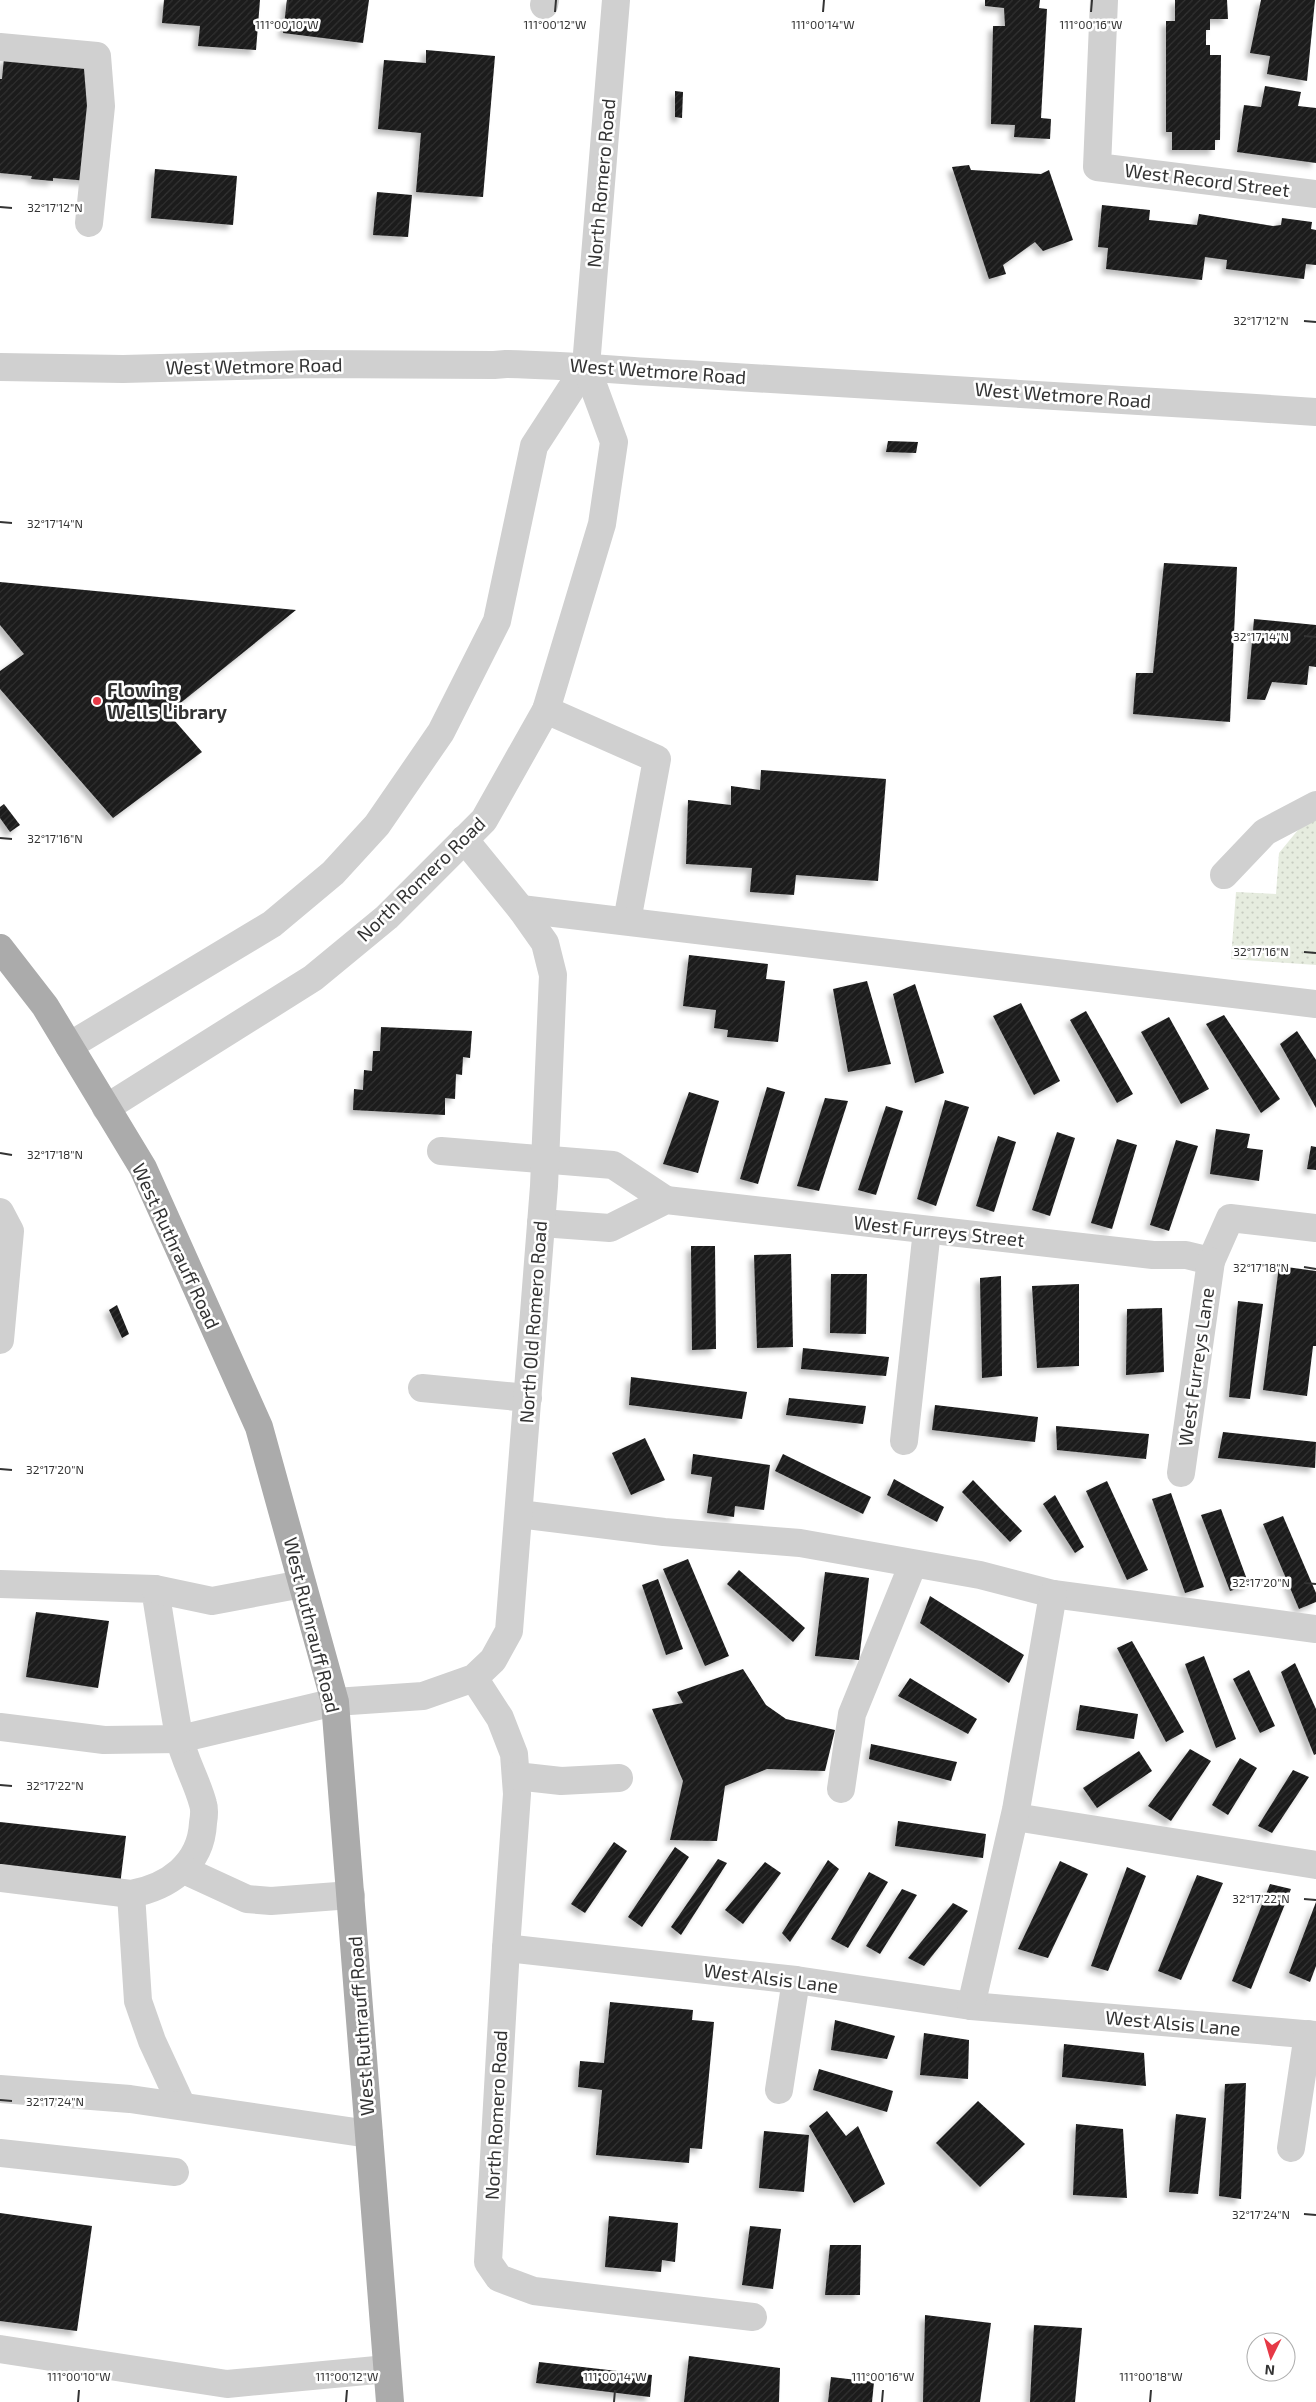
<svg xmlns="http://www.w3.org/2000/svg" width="1316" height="2402" font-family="'Exo 2',sans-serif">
	<defs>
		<pattern id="garden-dots" width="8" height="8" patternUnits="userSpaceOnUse" patternTransform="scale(1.25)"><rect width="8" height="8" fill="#e6ecdf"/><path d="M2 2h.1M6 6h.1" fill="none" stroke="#c6cbc0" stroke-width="1.8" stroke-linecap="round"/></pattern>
		<pattern id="building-hatch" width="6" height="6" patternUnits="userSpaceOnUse" patternTransform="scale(1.25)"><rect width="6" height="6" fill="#1a1a1a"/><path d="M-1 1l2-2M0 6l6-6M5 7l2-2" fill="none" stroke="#333"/></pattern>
		<filter id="shadow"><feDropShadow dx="-4.5" dy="4.5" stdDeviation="2.5" flood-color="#0004"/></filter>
	</defs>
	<rect width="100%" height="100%" fill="#fff"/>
	<polygon fill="url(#garden-dots)" points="1307,819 1316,820 1316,965 1231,959 1236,892 1276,894 1279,853"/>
	<g fill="url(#building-hatch)" filter="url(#shadow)">
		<polygon points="164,0 260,0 256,50 198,46 200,26 162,23"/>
		<polygon points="287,0 369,0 363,43 283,33"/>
		<polygon points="985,0 1040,0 1039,8 1047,9 1041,118 1051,119 1050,139 1014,137 1015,125 991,124 993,26 1005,26 1004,8 985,6"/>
		<polygon points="1175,0 1227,0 1228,19 1210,19 1210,30 1206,30 1206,45 1210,45 1210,55 1221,55 1220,140 1215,140 1215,150 1172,150 1172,132 1166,132 1166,21 1175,21"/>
		<polygon points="1261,0 1315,0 1307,81 1267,74 1270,56 1250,53"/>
		<polygon points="426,50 495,56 483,197 416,192 421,133 378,129 384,60 426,63"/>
		<polygon points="4,58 89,65 89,181 53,178 53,181 31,179 32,176 0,173 0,79 2,79"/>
		<polygon points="1265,86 1301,92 1298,106 1316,108 1316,163 1237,152 1244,105 1261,107"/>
		<polygon points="675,91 683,92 682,118 675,117"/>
		<polygon points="969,165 971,170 1041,174 1049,170 1073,240 1043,251 1035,242 1003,265 1006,274 989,279 952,167"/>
		<polygon points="155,169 237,176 233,225 151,218"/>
		<polygon points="377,192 412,195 408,237 373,235"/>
		<polygon points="1102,205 1150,210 1149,220 1197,225 1199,214 1273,226 1281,225 1282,218 1312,222 1311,229 1316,230 1316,265 1306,264 1304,279 1226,269 1227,260 1205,257 1202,280 1106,269 1108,248 1098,247"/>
		<polygon points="888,441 918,442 916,453 886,452"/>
		<polygon points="1164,563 1237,567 1230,722 1133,714 1136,673 1153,673"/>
		<polygon points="0,582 296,610 168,713 202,752 113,818 0,689 0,671 24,654 0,625"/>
		<polygon points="1254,619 1316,625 1316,667 1309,666 1307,685 1272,682 1265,700 1247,699"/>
		<polygon points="761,770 886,779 878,881 796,875 794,895 750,892 752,868 686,864 688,800 731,805 731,786 760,790"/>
		<polygon points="4,804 20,825 10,832 0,818 0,807"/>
		<polygon points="689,955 768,964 766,979 785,981 778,1042 727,1037 728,1030 714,1028 716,1010 683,1006"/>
		<polygon points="867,981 891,1064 848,1072 833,989"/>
		<polygon points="915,984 944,1073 915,1083 893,994"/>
		<polygon points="1021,1003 1060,1081 1034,1095 993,1016"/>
		<polygon points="1086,1011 1133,1094 1117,1103 1070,1020"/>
		<polygon points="1224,1015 1280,1099 1261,1113 1206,1024"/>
		<polygon points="1169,1017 1209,1089 1181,1104 1141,1032"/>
		<polygon points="381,1027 472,1031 470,1058 463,1057 462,1075 456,1074 455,1099 445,1098 445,1115 353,1110 354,1089 363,1090 364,1070 372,1071 373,1051 380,1051"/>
		<polygon points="1297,1031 1316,1060 1316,1108 1280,1044"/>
		<polygon points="767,1087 785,1092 758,1184 740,1179"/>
		<polygon points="689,1092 719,1101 698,1173 663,1164"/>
		<polygon points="825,1098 848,1101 819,1191 797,1186"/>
		<polygon points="945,1100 969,1107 936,1206 917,1199"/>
		<polygon points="886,1106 903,1111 876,1195 858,1190"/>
		<polygon points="1216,1129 1250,1134 1247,1148 1263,1150 1259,1181 1210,1174"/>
		<polygon points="1057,1132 1075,1138 1050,1216 1032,1210"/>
		<polygon points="998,1136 1016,1142 994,1212 976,1206"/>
		<polygon points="1117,1139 1137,1145 1112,1229 1091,1223"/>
		<polygon points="1176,1140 1198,1146 1169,1231 1150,1225"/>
		<polygon points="1311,1146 1316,1147 1316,1170 1307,1169"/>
		<polygon points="691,1246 715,1246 716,1349 692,1350"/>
		<polygon points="791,1254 793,1347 757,1348 754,1255"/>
		<polygon points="1279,1266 1316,1271 1316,1346 1313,1346 1307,1396 1263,1390"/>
		<polygon points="831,1274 867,1274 866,1334 830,1333"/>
		<polygon points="1001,1276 1002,1376 982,1378 980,1278"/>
		<polygon points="1079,1284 1079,1366 1037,1368 1032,1286"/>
		<polygon points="1238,1301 1263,1304 1250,1399 1229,1397"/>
		<polygon points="117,1305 129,1334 122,1338 109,1310"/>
		<polygon points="1162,1308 1164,1372 1126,1375 1127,1309"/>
		<polygon points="803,1348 889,1357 886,1376 801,1369"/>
		<polygon points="631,1377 747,1392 742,1419 629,1405"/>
		<polygon points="789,1398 866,1406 863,1424 786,1415"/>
		<polygon points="935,1405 1038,1417 1035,1442 932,1430"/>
		<polygon points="1056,1426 1149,1434 1146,1459 1057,1450"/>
		<polygon points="1223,1432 1316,1442 1315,1468 1218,1458"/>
		<polygon points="645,1438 665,1480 631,1495 612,1453"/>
		<polygon points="693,1454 770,1465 764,1510 735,1506 734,1517 707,1513 712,1477 691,1474"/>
		<polygon points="783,1454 871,1497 863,1514 775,1471"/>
		<polygon points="894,1479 944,1507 937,1522 887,1495"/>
		<polygon points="973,1480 1022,1531 1010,1542 962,1492"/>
		<polygon points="1107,1481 1148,1570 1127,1580 1086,1491"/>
		<polygon points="1171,1493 1204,1587 1185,1593 1152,1499"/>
		<polygon points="1055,1495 1084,1547 1075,1553 1043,1504"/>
		<polygon points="1221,1509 1249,1585 1230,1591 1201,1515"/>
		<polygon points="1283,1516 1316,1593 1316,1602 1299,1609 1263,1524"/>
		<polygon points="688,1559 729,1656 705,1666 663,1569"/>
		<polygon points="739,1570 805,1628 793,1642 727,1584"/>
		<polygon points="825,1572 869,1578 859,1660 815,1656"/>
		<polygon points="658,1579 683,1649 666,1655 642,1585"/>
		<polygon points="930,1596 1024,1655 1009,1683 920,1623"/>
		<polygon points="36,1612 109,1621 98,1688 26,1677"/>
		<polygon points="1132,1641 1184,1732 1166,1742 1117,1648"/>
		<polygon points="1204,1656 1236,1739 1216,1748 1185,1664"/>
		<polygon points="1295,1663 1316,1709 1316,1754 1314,1755 1281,1672"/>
		<polygon points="743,1669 766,1705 786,1719 835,1730 825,1771 767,1769 725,1786 717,1841 670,1840 683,1781 652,1709 683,1703 677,1692"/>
		<polygon points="1249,1670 1275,1726 1260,1733 1233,1679"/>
		<polygon points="910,1678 977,1719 968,1734 898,1696"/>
		<polygon points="1080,1705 1138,1714 1134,1739 1076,1730"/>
		<polygon points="871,1744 957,1762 951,1781 869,1759"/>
		<polygon points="1190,1749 1211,1761 1171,1821 1148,1806"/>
		<polygon points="1139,1751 1152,1771 1097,1808 1083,1788"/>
		<polygon points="1240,1758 1257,1768 1228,1815 1212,1805"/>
		<polygon points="1293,1770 1309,1777 1272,1833 1258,1826"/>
		<polygon points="898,1821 986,1834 983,1858 895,1846"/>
		<polygon points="0,1822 126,1836 120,1885 0,1872"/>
		<polygon points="614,1842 627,1851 585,1913 571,1904"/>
		<polygon points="675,1847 689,1857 642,1927 628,1917"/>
		<polygon points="718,1859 727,1863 681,1935 671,1927"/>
		<polygon points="828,1860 839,1869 790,1942 782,1933"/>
		<polygon points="1060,1861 1088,1874 1048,1958 1018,1949"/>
		<polygon points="765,1862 781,1873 743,1924 725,1910"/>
		<polygon points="1127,1867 1146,1876 1108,1971 1091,1966"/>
		<polygon points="869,1872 888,1882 848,1948 831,1939"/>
		<polygon points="1197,1875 1223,1883 1181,1980 1158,1971"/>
		<polygon points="1270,1884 1291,1889 1251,1989 1232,1981"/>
		<polygon points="902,1889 917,1895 880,1954 866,1946"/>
		<polygon points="1316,1902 1316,1966 1310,1982 1289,1973"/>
		<polygon points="953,1903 968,1911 924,1966 908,1958"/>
		<polygon points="610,2002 693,2010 692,2020 714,2022 702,2149 690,2148 689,2163 596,2155 602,2090 578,2087 580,2061 604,2063"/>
		<polygon points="835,2020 895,2036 887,2059 831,2050"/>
		<polygon points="924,2033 969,2040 968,2079 920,2075"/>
		<polygon points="1064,2044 1144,2053 1146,2086 1062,2077"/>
		<polygon points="819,2069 893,2091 887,2112 813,2090"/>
		<polygon points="1246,2083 1241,2199 1219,2196 1225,2084"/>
		<polygon points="978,2101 1025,2144 980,2187 936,2143"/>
		<polygon points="827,2111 846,2136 858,2126 885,2184 854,2203 809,2126"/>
		<polygon points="1176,2114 1206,2118 1198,2194 1169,2192"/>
		<polygon points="1076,2124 1123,2129 1127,2198 1073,2195"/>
		<polygon points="764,2131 809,2135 804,2192 759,2188"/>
		<polygon points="0,2213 92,2226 77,2331 0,2321"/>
		<polygon points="609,2216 678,2223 675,2262 662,2260 661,2272 605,2267"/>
		<polygon points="750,2226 781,2229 773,2289 742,2285"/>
		<polygon points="830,2245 861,2245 860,2295 825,2295"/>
		<polygon points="925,2315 991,2323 980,2402 923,2402"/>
		<polygon points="1034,2325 1082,2328 1075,2402 1030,2402"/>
		<polygon points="689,2356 780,2368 779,2402 684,2402"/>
		<polygon points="539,2362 652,2375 650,2397 536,2383"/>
		<polygon points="831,2377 874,2382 872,2402 828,2402"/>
	</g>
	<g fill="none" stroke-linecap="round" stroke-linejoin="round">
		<g stroke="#d0d0d0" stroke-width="28">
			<polyline points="1104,0 1097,167 1316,194"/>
			<polyline points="544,5 545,0"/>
			<polyline points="0,47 97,56 101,106 89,223"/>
			<path d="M 0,367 L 123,369 L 311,364 L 494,365 L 506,364 C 566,365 626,371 685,374 C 896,386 1106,398 1316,412"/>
			<polyline points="546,710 657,759 627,921"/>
			<polyline points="1224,875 1265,832 1316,805"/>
			<polyline points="521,909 1316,1004"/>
			<polyline points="69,1046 272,924 333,873 377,825 441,732 497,621 534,446 586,366"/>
			<polyline points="106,1108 313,978 387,917 484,820 546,710 602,524 614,442 586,366 616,0"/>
			<polyline points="441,1151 613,1165 666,1200"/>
			<polyline points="0,1212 10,1231 0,1340"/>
			<polyline points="541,1223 610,1228 666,1200 1153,1255 1186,1255 1211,1261 1230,1218 1316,1228"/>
			<polyline points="422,1388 528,1398"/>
			<polyline points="904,1441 927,1230"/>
			<polyline points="1181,1473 1211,1261"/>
			<polyline points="519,1514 664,1532 800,1543 980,1575 1053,1594 1316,1629"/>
			<path d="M 0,1584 L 155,1589 C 163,1638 170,1687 179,1736 C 184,1760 197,1781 203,1804 C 205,1810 204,1817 203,1823 C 201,1865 168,1887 131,1894 L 0,1878"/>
			<polyline points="155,1589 212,1601 302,1584"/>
			<polyline points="474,1678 500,1718 514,1754 517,1794 506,1948 488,2262 499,2278 534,2291 753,2317"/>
			<polyline points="0,1727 104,1740 180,1739 335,1702 423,1696 474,1678 493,1660 509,1631 544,1186 553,975 545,943 521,909 464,839"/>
			<polyline points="516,1776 561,1781 619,1778"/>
			<polyline points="841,1789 852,1714 913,1564"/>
			<polyline points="1015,1817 1316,1865"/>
			<polyline points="184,1870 247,1899 271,1901 351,1895"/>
			<polyline points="131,1894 138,2001 152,2041 182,2106"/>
			<polyline points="506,1948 796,1980 971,2006 1316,2035"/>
			<polyline points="971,2006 1016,1810 1053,1594"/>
			<polyline points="0,2089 130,2099 369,2134"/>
			<polyline points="779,2090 796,1980"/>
			<polyline points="1291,2148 1308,2034"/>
			<polyline points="0,2153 175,2172"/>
			<polyline points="0,2349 227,2384 387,2369"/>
		</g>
		<polyline stroke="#ababab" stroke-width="28" points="0,948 45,1006 143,1168 259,1427 335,1702 390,2402"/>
	</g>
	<path fill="none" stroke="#333" stroke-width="2" d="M 287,12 L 288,0M 555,12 L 556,0M 823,12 L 824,0M 1091,12 L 1092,0M 0,207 L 12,208M 1304,321 L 1316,322M 0,522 L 12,523M 1304,636 L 1316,637M 0,838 L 12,839M 1304,952 L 1316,953M 0,1153 L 12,1155M 1304,1267 L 1316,1269M 0,1469 L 12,1470M 1304,1583 L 1316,1584M 0,1785 L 12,1786M 1304,1899 L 1316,1900M 0,2100 L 12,2101M 1304,2214 L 1316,2215M 78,2402 L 79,2390M 346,2402 L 347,2390M 614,2402 L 615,2390M 882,2402 L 883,2390M 1150,2402 L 1151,2390"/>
	<circle fill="#e63946" stroke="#fff" stroke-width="2" cx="97" cy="701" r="5"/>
	<g text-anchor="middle" stroke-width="5" stroke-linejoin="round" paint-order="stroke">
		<g font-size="19" fill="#333" stroke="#fff">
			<text transform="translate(1207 180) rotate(7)" y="7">West Record Street</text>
			<text transform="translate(601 183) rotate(-85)" y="7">North Romero Road</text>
			<text transform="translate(254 366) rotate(-1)" y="7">West Wetmore Road</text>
			<text transform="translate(658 371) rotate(4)" y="7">West Wetmore Road</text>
			<text transform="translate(1063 395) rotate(4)" y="7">West Wetmore Road</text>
			<text transform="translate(421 879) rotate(-44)" y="7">North Romero Road</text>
			<text transform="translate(939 1231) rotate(6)" y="7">West Furreys Street</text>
			<text transform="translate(176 1246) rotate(65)" y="7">West Ruthrauff Road</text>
			<text transform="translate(533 1322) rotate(-86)" y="7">North Old Romero Road</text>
			<text transform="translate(1196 1367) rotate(-82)" y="7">West Furreys Lane</text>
			<text transform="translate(312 1625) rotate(76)" y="7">West Ruthrauff Road</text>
			<text transform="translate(771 1978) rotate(7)" y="7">West Alsis Lane</text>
			<text transform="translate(1173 2023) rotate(5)" y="7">West Alsis Lane</text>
			<text transform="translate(361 2026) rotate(-94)" y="7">West Ruthrauff Road</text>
			<text transform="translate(496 2115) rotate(-87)" y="7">North Romero Road</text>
		</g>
		<g font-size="19" font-weight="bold" fill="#333" stroke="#fff" text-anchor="start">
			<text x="107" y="697">Flowing<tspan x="107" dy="22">Wells Library</tspan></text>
		</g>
	</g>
	<g font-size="12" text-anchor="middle" fill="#333" stroke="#fff" stroke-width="5" stroke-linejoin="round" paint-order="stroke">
		<text x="287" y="29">111°00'10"W</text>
		<text x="555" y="29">111°00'12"W</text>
		<text x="823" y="29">111°00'14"W</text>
		<text x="1091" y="29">111°00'16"W</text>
		<text x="55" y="212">32°17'12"N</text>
		<text x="1261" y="325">32°17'12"N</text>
		<text x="55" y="528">32°17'14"N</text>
		<text x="1261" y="641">32°17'14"N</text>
		<text x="55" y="843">32°17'16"N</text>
		<text x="1261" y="956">32°17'16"N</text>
		<text x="55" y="1159">32°17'18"N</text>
		<text x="1261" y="1272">32°17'18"N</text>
		<text x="55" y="1474">32°17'20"N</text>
		<text x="1261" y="1587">32°17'20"N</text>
		<text x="55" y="1790">32°17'22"N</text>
		<text x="1261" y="1903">32°17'22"N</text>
		<text x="55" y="2106">32°17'24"N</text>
		<text x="1261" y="2219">32°17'24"N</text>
		<text x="79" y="2381">111°00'10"W</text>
		<text x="347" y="2381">111°00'12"W</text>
		<text x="615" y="2381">111°00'14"W</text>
		<text x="883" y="2381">111°00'16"W</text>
		<text x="1151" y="2381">111°00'18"W</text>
	</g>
	<g transform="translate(1271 2357) rotate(185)"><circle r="24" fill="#ffffff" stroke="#adadad"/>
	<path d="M0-4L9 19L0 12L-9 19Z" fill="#e63946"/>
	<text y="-8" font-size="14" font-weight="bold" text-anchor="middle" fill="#333333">N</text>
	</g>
</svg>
